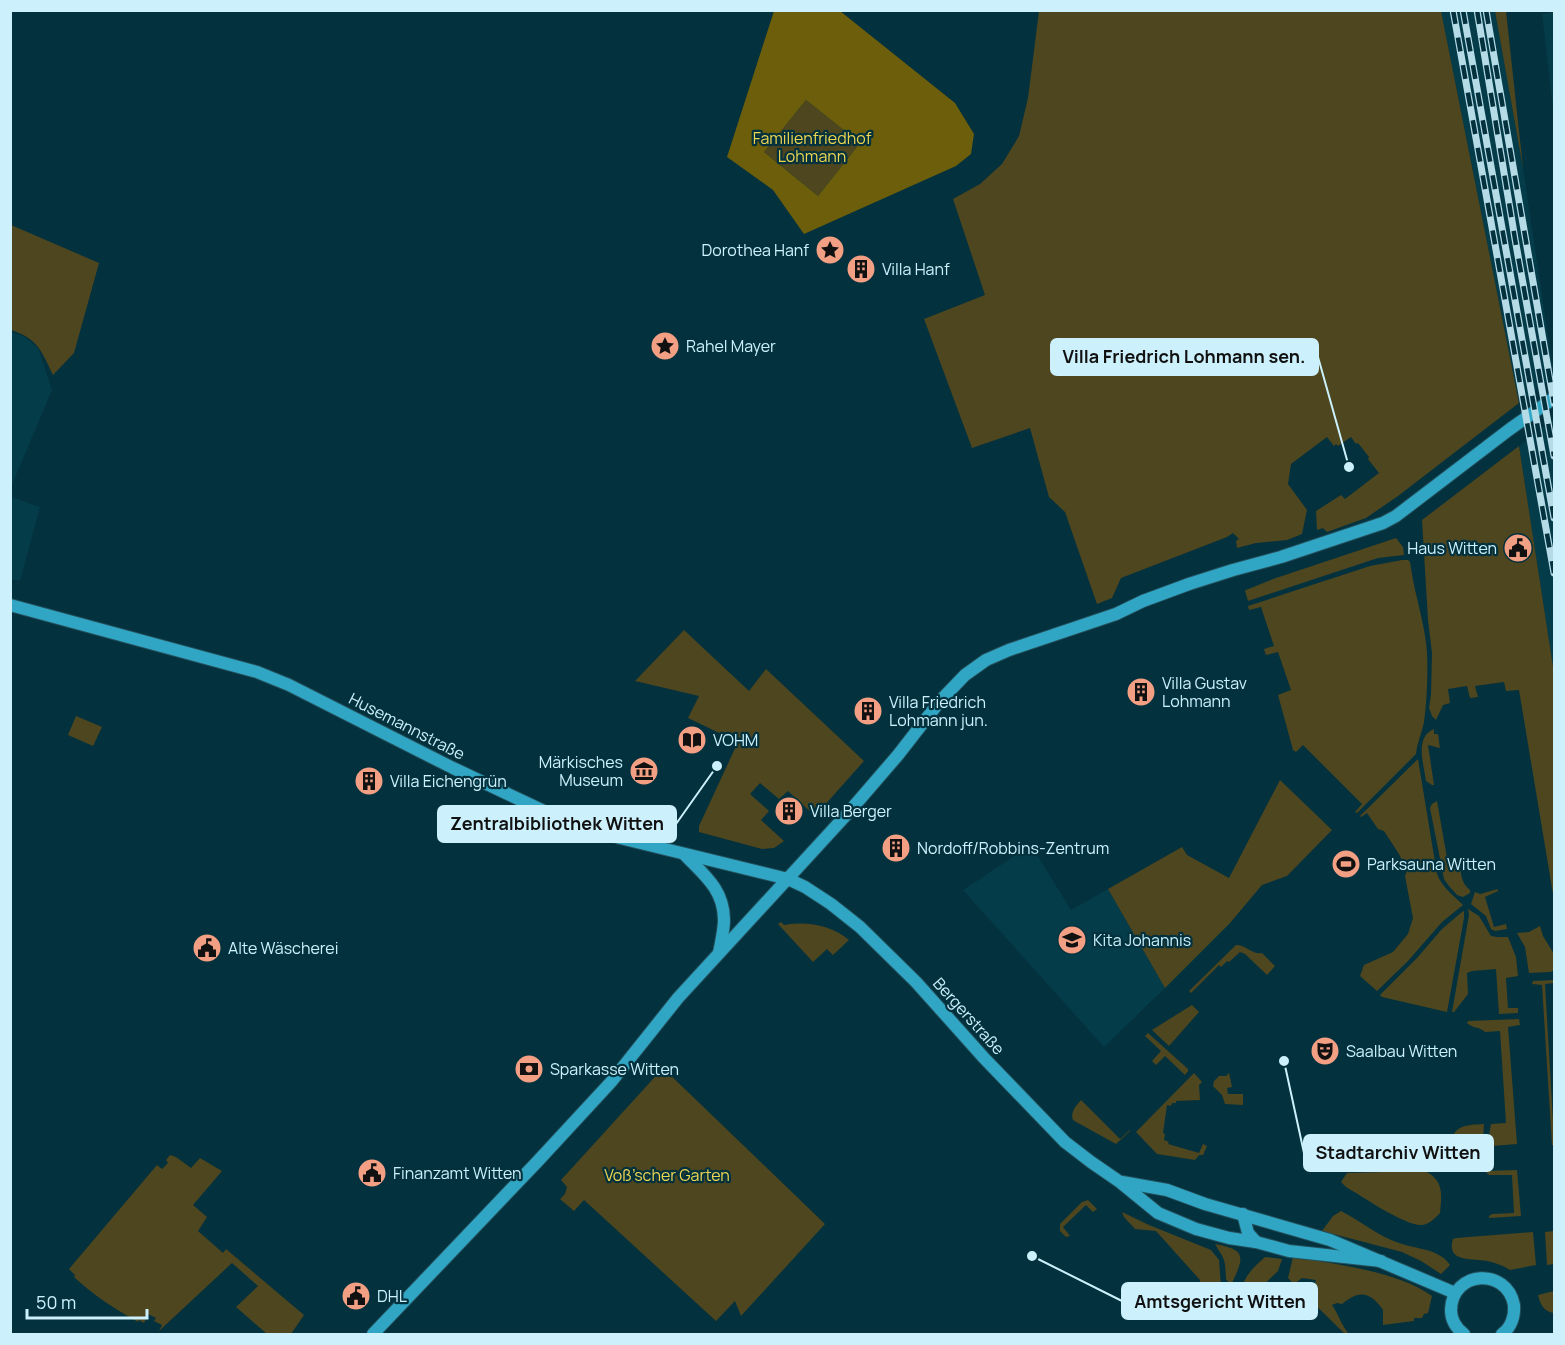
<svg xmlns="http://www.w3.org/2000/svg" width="1565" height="1345" font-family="Manrope,sans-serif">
	<rect width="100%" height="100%" fill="#03313d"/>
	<g fill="#053c49">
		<polygon points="1441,11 1495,11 1523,168 1554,376 1519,403"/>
		<polygon points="1554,12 1554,116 1542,14"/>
		<polygon points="11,332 23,336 38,348 52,390 11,487"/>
		<polygon points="1554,419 1554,673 1519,446"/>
		<polygon points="11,497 40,507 20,581 11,579"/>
		<polygon points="1031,845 1071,910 1108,889 1165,988 1104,1047 963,890"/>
	</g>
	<g fill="#4e461f">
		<polygon points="1039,11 1441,11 1519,403 1398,496 1366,518 1327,532 1323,528 1317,530 1316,511 1341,495 1345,499 1379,473 1368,459 1369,457 1358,443 1356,444 1351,437 1338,446 1336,444 1334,446 1327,437 1291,464 1288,484 1307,510 1302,534 1287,540 1256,543 1237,548 1236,541 1239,539 1233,533 1227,537 1121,578 1112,598 1097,604 1065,512 1049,497 1030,428 972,448 924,319 985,295 953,199 980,184 1002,164 1019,136 1028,98"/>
		<polygon points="1495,11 1506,11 1523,168"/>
		<polygon points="806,100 860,143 818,196 764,152"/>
		<path d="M 11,225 L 99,263 L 74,353 L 53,375 C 41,350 38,339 11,330 Z"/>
		<polygon points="1519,446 1554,673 1554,900 1519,690 1506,691 1504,682 1475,686 1478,697 1470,698 1467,686 1448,689 1450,703 1443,705 1436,720 1432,716 1429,708 1431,695 1432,653 1428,620 1422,520"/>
		<polygon points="1396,538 1403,547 1404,555 1378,558 1248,601 1245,591 1246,590 1273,579"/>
		<path d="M 1402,560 L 1408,560 L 1410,562 C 1412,574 1414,587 1417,598 C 1421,616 1426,634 1427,653 C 1428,675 1427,700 1424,722 C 1422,733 1417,743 1416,754 L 1357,813 L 1355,812 L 1362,804 L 1303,745 L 1296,752 L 1293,750 L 1278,695 L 1291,690 L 1278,652 L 1266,655 L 1264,649 L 1274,646 L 1261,607 L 1249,610 L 1248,606 L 1370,566 Z"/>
		<polygon points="684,630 749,691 766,669 864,761 815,816 788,791 779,799 760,783 750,794 769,811 761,820 784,841 774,848 762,849 699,832 699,826 738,742 688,718 699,696 635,681"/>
		<polygon points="76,716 102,727 93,746 68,735"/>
		<path d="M 1434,729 L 1434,734 L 1438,734 L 1440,748 L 1428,745 L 1434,785 L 1432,785 L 1426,781 C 1424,765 1414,737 1434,729 Z"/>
		<path d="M 1418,759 L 1437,874 C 1442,887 1453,895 1463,905 L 1442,922 L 1408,961 L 1377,991 L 1360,976 L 1364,965 L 1393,952 L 1408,934 L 1413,918 L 1405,876 L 1407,871 L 1399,854 L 1384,831 L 1378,829 L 1367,813 L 1361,817 L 1360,816 Z"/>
		<polygon points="1280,780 1332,830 1287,876 1262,885 1230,923 1165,988 1108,889 1182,847 1187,855 1229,878"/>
		<path d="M 1437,801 L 1447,858 L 1460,864 C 1461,874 1461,883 1470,890 L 1470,893 L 1463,897 L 1457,895 L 1449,886 L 1444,879 L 1430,808 L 1432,804 Z"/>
		<polygon points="1498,889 1498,891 1485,897 1494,927 1506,924 1507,929 1495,931 1491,929 1486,916 1471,904 1475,892 1480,894"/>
		<polygon points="1468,909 1479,916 1491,936 1497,937 1508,937 1516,957 1518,976 1506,978 1508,1008 1518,1008 1518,1013 1499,1014 1496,969 1472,971 1467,973 1468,994 1454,1012 1452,1012 1469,915"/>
		<polygon points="1464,911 1464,918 1447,1012 1382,997 1380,995 1417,958 1442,929 1462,912"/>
		<path d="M 781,922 L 784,925 C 807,921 831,925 849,940 L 833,955 L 827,949 L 813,962 L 778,924 Z"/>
		<polygon points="1540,926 1543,936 1554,954 1554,970 1551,972 1529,973 1525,947 1517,933 1529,932"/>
		<path d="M 1236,945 C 1246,945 1253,955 1262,953 L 1275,966 L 1267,975 L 1245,954 L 1240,952 L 1229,962 L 1227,961 L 1221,967 L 1219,965 L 1191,993 L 1189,991 Z"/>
		<polygon points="1554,980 1554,983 1545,984 1554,1138 1554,1145 1552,1145 1542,985 1532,984 1533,981"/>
		<polygon points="1192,1005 1199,1012 1169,1046 1152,1030"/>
		<path d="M 1519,1019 L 1520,1025 L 1508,1027 L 1517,1144 L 1492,1146 L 1492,1141 L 1488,1141 L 1491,1124 L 1506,1123 L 1500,1031 L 1485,1032 C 1479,1026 1473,1029 1467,1023 L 1468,1021 Z"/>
		<polygon points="1148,1033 1188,1069 1188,1071 1185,1075 1165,1056 1156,1065 1152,1061 1161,1051 1145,1036"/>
		<polygon points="663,1068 825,1224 741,1316 735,1301 716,1321 584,1200 574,1211 560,1199 565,1194 567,1187 561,1180"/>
		<polygon points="1194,1073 1202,1082 1199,1085 1200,1100 1176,1101 1176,1103 1172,1103 1171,1106 1167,1105 1163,1133 1165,1134 1164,1140 1169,1142 1168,1144 1199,1153 1203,1144 1207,1146 1203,1155 1199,1155 1195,1160 1157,1154 1136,1132"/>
		<polygon points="1229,1073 1232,1087 1227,1088 1228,1094 1243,1094 1243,1105 1225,1104 1222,1095 1213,1086 1214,1081 1219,1076 1226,1076"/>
		<path d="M 1081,1100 L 1120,1139 L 1130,1130 L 1130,1131 L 1116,1144 L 1078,1123 L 1073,1120 C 1070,1112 1076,1106 1081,1100 Z"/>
		<path d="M 1484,1124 L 1483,1139 L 1478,1147 L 1450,1148 C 1452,1125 1465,1125 1484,1124 Z"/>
		<path d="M 170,1155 L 176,1157 L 191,1168 L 200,1158 L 222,1171 L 193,1205 L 207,1217 L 198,1231 L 223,1253 L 226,1249 L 304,1315 L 291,1334 L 267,1334 L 236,1307 L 258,1286 L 232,1263 L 159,1331 L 162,1325 L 154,1321 L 156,1318 L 148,1314 L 144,1323 L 139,1320 L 138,1322 C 115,1309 93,1295 74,1277 L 75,1275 L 69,1269 L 157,1165 L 162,1169 L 168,1163 L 166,1160 Z"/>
		<polygon points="1517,1170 1521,1216 1489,1218 1489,1216 1492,1214 1514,1213 1512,1175 1489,1175 1485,1171"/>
		<path d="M 1424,1171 C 1444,1179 1442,1195 1440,1213 C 1435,1218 1429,1225 1421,1225 C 1403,1225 1362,1196 1346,1187 L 1341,1182 L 1347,1173 Z"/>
		<polygon points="1088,1200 1097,1209 1093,1212 1086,1205 1063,1227 1070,1236 1066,1237 1060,1231 1060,1224 1082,1202"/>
		<path d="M 1341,1211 C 1361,1221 1378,1236 1399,1243 C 1416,1249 1440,1249 1450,1265 L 1441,1274 L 1421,1261 L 1402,1252 L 1322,1231 L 1333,1216 Z"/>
		<polygon points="1122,1212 1149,1225 1211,1250 1219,1260 1221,1286 1227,1293 1217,1311 1205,1305 1200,1299 1200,1280 1156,1231 1135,1229 1124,1217"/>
		<polygon points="1554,1231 1554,1264 1547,1265 1545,1232"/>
		<path d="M 1533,1232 L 1536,1265 L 1510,1270 C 1502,1265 1496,1263 1487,1261 C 1471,1258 1446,1263 1453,1239 L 1456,1238 Z"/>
		<path d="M 1215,1244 C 1247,1250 1244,1257 1232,1283 L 1229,1283 L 1226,1279 C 1225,1257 1225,1261 1215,1244 Z"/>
		<path d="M 1265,1257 L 1282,1259 L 1278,1271 L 1251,1297 L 1248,1297 L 1241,1291 C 1244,1276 1254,1267 1265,1257 Z"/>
		<path d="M 1293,1257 C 1335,1264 1397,1271 1432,1296 L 1428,1313 L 1424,1314 L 1422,1318 L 1414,1318 L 1414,1321 L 1383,1325 L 1383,1310 C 1370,1291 1359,1290 1342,1304 L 1337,1303 L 1332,1305 C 1339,1315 1341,1325 1349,1334 L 1345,1334 L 1300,1290 L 1302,1285 L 1314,1286 L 1316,1280 L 1302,1278 L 1294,1284 L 1288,1278 Z"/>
		<path d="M 1554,1291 L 1554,1313 C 1544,1312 1540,1304 1538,1295 Z"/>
	</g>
	<path fill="#6c5e0a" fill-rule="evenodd" d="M 774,11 L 840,11 L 955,103 L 974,134 L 971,154 L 956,166 L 804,234 L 773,190 L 727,157 ZM 806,100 L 860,143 L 818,196 L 764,152 Z"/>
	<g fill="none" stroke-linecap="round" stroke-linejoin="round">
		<g stroke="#23505c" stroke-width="14">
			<g id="secondary">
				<polyline points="10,605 257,672 289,685 453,768 548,813 581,826 620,838 788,879 805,887 831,904 860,927 916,982 984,1058 1065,1142 1091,1162 1120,1182 1158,1213 1196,1229 1229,1238 1256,1242 1289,1251 1381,1261"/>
				<path d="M 684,854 C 703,874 724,889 724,920 C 724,930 721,942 719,953"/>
				<polyline points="1122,1182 1167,1190 1205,1204 1330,1240 1455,1293"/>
				<polyline points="1243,1214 1248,1233 1256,1242"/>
				<polyline points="373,1334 537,1162 611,1082 678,998 848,813 898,755 940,701 965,675 986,660 1009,650 1116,614 1143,601 1189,584 1233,570 1281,557 1383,523 1396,516 1510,429 1554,398"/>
				<path d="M 1464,1334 C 1456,1328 1451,1321 1451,1310 C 1452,1270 1507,1267 1514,1305 C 1515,1316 1511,1328 1502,1334"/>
			</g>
		</g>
		<use href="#secondary" stroke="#31a6c4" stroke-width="12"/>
		<g stroke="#b5dbe7" stroke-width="7">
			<g id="rail">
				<polyline points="1453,10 1554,573"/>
				<polyline points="1463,10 1554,518"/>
				<polyline points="1477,10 1515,239 1554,456"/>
				<polyline points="1486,10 1554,403"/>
			</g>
		</g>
		<use href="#rail" stroke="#03313d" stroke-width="4.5" stroke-dasharray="14" stroke-linecap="butt"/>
	</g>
	<defs>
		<g id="sight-disc" transform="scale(1.5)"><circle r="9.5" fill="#f39f84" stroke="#03313d"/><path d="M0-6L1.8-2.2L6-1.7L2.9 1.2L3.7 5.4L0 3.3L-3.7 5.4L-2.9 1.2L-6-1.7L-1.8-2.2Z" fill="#111"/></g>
		<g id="building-disc" transform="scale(1.5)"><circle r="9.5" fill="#f39f84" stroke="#03313d"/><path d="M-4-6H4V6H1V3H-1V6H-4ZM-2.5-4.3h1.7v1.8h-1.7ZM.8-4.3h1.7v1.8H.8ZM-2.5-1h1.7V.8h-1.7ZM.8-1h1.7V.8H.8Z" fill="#111"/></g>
		<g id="civic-disc" transform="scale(1.5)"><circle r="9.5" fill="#f39f84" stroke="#03313d"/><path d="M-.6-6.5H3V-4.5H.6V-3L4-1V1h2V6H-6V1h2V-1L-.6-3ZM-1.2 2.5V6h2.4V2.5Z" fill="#111"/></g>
		<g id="library-disc" transform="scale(1.5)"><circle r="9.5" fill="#f39f84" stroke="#03313d"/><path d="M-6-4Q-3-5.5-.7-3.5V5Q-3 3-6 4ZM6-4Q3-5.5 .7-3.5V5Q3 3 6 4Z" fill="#111"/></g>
		<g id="museum-disc" transform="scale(1.5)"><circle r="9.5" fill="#f39f84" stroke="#03313d"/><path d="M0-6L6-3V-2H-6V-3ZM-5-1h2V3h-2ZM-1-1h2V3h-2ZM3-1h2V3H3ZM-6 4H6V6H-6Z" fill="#111"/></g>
		<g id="stadium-disc" transform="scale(1.5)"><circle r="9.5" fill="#f39f84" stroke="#03313d"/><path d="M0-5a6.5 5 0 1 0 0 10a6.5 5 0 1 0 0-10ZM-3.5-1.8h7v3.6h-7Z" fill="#111"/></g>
		<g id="school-disc" transform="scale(1.5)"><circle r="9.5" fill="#f39f84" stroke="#03313d"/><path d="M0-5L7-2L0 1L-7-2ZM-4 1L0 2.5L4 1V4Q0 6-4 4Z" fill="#111"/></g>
		<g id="theatre-disc" transform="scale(1.5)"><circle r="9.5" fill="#f39f84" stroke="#03313d"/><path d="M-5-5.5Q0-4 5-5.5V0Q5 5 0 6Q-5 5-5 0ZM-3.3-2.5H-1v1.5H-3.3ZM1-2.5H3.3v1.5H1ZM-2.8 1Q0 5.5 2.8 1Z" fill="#111"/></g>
		<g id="bank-disc" transform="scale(1.5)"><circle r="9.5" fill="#f39f84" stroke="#03313d"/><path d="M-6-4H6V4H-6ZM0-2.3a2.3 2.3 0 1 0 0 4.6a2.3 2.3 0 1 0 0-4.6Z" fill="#111"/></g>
	</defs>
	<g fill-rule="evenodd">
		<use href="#sight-disc" x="830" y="250"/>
		<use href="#building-disc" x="861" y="269"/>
		<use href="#sight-disc" x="665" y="346"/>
		<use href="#civic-disc" x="1518" y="548"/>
		<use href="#building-disc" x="1141" y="692"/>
		<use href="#building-disc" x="868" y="711"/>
		<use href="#library-disc" x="692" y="740"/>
		<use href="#museum-disc" x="644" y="771"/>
		<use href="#building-disc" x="369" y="781"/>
		<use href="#building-disc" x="789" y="811"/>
		<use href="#building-disc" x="896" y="848"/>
		<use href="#stadium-disc" x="1346" y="864"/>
		<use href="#school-disc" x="1072" y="940"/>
		<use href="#civic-disc" x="207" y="948"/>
		<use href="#theatre-disc" x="1325" y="1051"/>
		<use href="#bank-disc" x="529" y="1069"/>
		<use href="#civic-disc" x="372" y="1173"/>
		<use href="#civic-disc" x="356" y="1296"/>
	</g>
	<g text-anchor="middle" stroke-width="4.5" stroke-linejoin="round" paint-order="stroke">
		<g font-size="16" fill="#efd650" stroke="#03313d">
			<text x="812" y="144">Familienfriedhof<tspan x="812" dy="18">Lohmann</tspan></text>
			<text x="667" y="1181">Voß’scher Garten</text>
		</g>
		<g font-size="16" fill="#ccf1fd" stroke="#03313d" text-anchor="start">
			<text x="809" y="256" text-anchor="end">Dorothea Hanf</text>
			<text x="882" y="275">Villa Hanf</text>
			<text x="686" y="352">Rahel Mayer</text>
			<text x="1497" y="554" text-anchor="end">Haus Witten</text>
			<text x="1162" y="689">Villa Gustav<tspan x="1162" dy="18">Lohmann</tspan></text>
			<text x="889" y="708">Villa Friedrich<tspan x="889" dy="18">Lohmann jun.</tspan></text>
			<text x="713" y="746">VOHM</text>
			<text x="623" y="768" text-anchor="end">Märkisches<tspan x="623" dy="18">Museum</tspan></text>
			<text x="390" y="787">Villa Eichengrün</text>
			<text x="810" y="817">Villa Berger</text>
			<text x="917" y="854">Nordoff/Robbins-Zentrum</text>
			<text x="1367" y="870">Parksauna Witten</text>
			<text x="1093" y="946">Kita Johannis</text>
			<text x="228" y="954">Alte Wäscherei</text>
			<text x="1346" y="1057">Saalbau Witten</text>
			<text x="550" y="1075">Sparkasse Witten</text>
			<text x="393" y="1179">Finanzamt Witten</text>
			<text x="377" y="1302">DHL</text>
		</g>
		<g font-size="16" fill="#ccf1fd" stroke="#03313d">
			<text transform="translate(407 726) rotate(27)" y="6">Husemannstraße</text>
			<text transform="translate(969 1016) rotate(48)" y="6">Bergerstraße</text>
		</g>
	</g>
	<path fill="none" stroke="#ccf1fd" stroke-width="2" d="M1349 467L1318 357M717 766L676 824M1284 1061L1304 1153M1032 1256L1122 1301"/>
	<g fill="#ccf1fd" stroke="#03313d" stroke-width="2">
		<circle cx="1349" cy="467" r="6"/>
		<circle cx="717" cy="766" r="6"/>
		<circle cx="1284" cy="1061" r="6"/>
		<circle cx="1032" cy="1256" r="6"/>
	</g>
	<g fill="#ccf1fd" stroke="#ccf1fd" stroke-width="2">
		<rect x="1051" y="339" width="267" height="36" rx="6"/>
		<rect x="438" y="806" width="238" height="36" rx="6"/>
		<rect x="1304" y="1135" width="189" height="36" rx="6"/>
		<rect x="1122" y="1283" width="195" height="36" rx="6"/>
	</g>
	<g font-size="18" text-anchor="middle" font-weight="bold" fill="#111">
		<text x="1184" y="363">Villa Friedrich Lohmann sen.</text>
		<text x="557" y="830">Zentralbibliothek Witten</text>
		<text x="1398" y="1159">Stadtarchiv Witten</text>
		<text x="1220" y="1308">Amtsgericht Witten</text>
	</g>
	<rect width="1565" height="1345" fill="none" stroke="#ccf1fd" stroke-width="24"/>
	<path d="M27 1309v9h120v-9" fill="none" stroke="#ccf1fd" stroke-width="3"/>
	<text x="36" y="1309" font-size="18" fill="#ccf1fd" stroke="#03313d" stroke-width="4.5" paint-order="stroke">50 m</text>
</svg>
